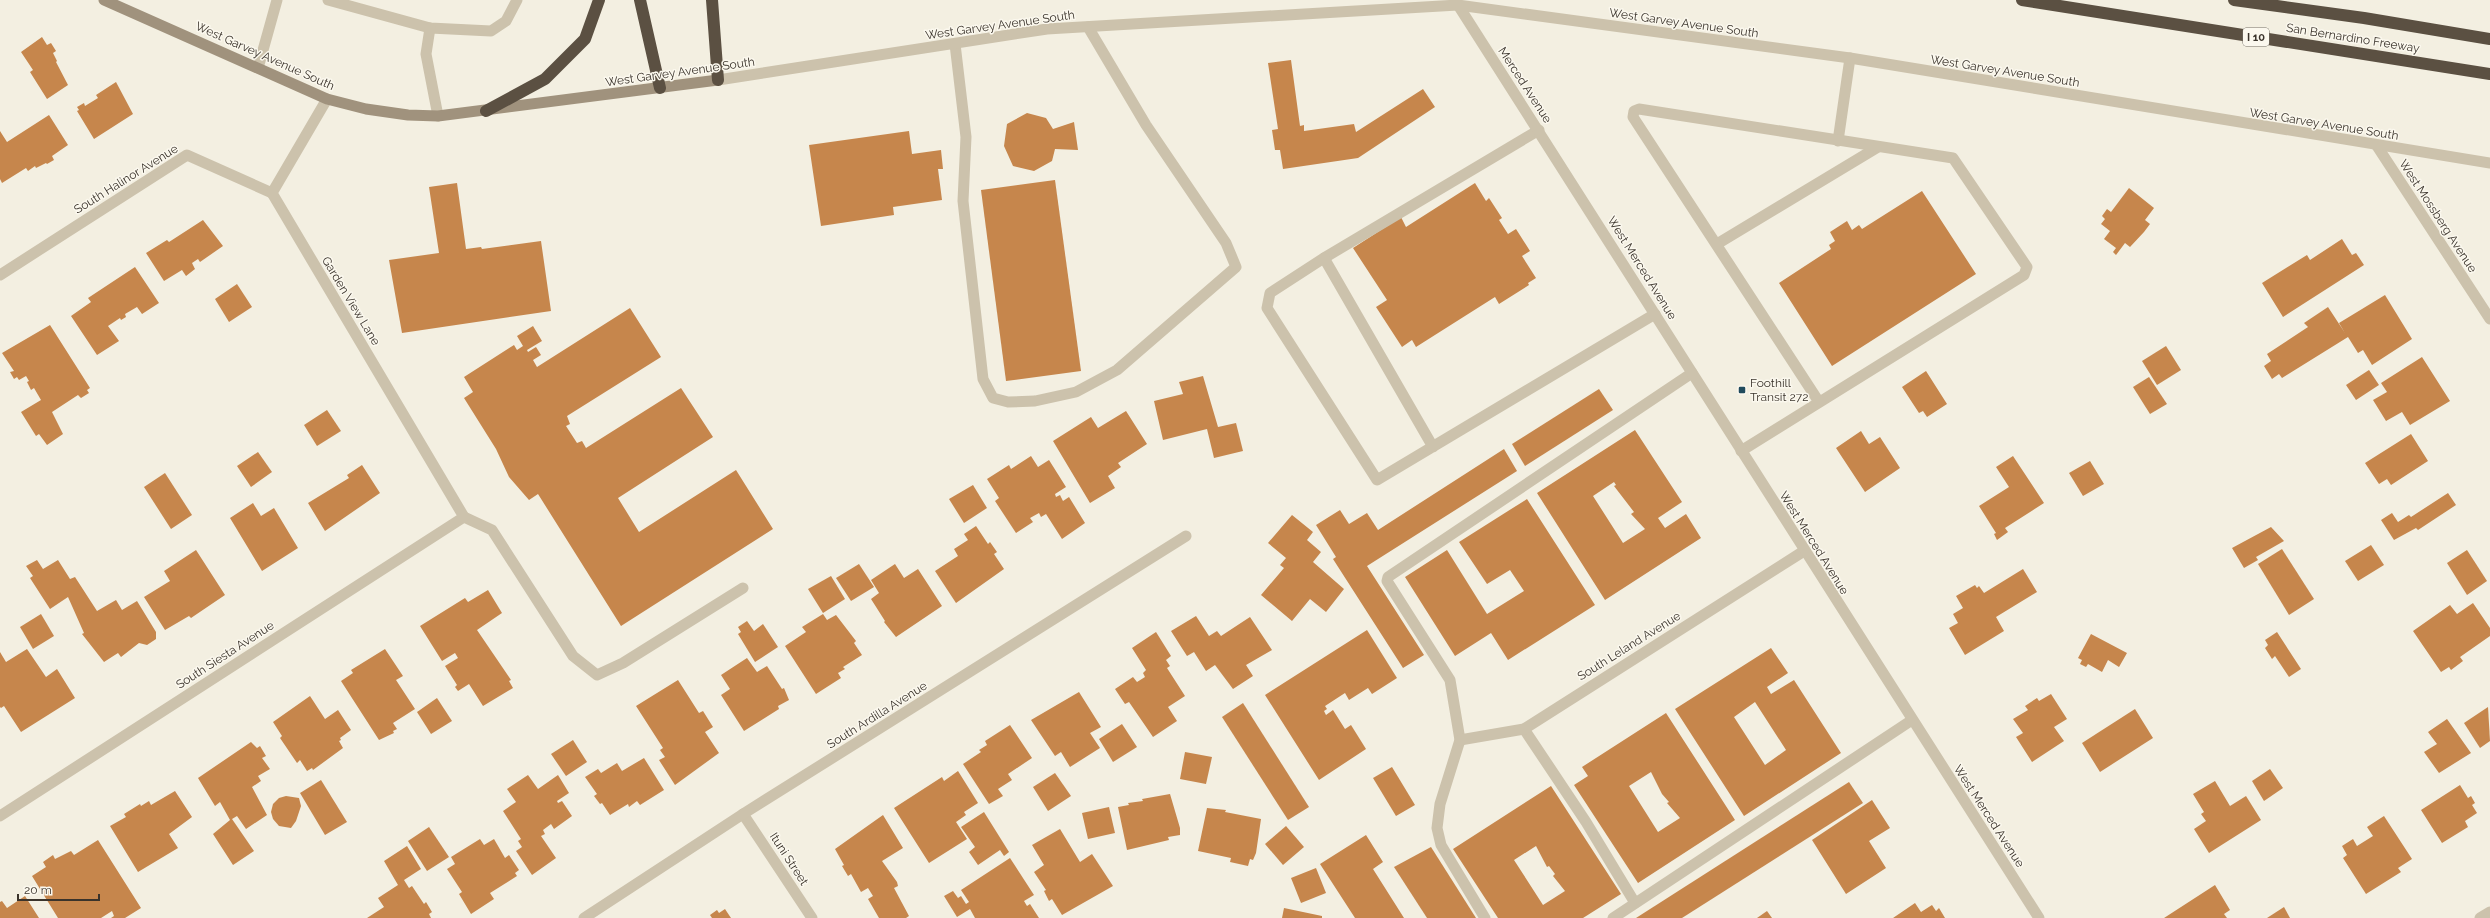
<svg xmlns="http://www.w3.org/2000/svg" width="2490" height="918" font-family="Raleway,sans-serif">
	<rect width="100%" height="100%" fill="#f3efe1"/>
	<g fill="#c6864c" fill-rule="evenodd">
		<polygon points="42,37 47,45 51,43 56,51 53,53 57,61 56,62 68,85 47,99 30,72 33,70 21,52"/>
		<polygon points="1291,60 1300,126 1304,125 1304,131 1354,124 1356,132 1423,89 1435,107 1358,158 1283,169 1280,150 1275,150 1272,130 1278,129 1268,63"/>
		<polygon points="116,82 133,114 94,139 77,111 79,110 77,107 84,103 85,106 98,98 96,95"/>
		<polygon points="1027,113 1046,118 1053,129 1074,122 1078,150 1055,149 1052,161 1034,171 1013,166 1004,146 1007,124"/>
		<polygon points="49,115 68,145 52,156 54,160 47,164 46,163 36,168 35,166 28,171 26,168 2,183 0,179 0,131 7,142"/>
		<polygon points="909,131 912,154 941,150 943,169 938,169 942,200 893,207 894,215 821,226 809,145"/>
		<polygon points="1055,180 1081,371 1006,381 981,190"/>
		<polygon points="457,183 466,249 481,247 482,249 541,241 551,311 402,333 389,260 439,253 429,187"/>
		<polygon points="1475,183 1486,201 1489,198 1502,218 1499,220 1508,234 1516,229 1530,251 1522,256 1536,278 1528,283 1529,285 1499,304 1495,297 1416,347 1412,340 1402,347 1376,307 1387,300 1353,248 1401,217 1406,227"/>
		<polygon points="2129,188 2154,208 2145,220 2150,224 2144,232 2130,247 2125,243 2116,255 2113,252 2116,248 2104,239 2110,231 2101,224 2105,219 2102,216 2107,209 2111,212"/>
		<polygon points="1922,191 1976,274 1832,366 1779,283 1831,249 1829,245 1835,241 1830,232 1847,221 1852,230 1859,225 1862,229"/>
		<polygon points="203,220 223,246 200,262 198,259 192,263 195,269 186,276 182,270 164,281 146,253 167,240 169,242"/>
		<polygon points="2342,239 2352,255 2356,253 2364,265 2283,317 2262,283 2307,255 2310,260"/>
		<polygon points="135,267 159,303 142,314 137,307 125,314 126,317 121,320 120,318 108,326 119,341 97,355 71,316 91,302 88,298"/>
		<polygon points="237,284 252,307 229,322 215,299"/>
		<polygon points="2385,295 2412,339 2372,365 2363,350 2358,353 2348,337 2282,378 2279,374 2272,379 2264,366 2271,361 2267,354 2308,327 2304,323 2328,307 2345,333 2339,323"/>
		<polygon points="630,308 661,357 567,416 570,424 566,426 577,443 582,441 586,448 681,388 713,437 618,498 639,532 736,470 773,529 621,626 538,494 529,500 509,477 496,449 464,398 473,392 464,377 514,345 517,350 523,346 517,336 533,326 542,341 527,350 528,352 536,347 541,355 533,360 537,367"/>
		<polygon points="50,325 90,388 87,390 89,393 81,398 78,395 52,412 63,434 47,445 39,434 36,436 21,412 41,400 34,388 31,390 27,382 29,381 26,376 19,380 17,377 14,379 10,372 14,371 2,353"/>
		<polygon points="2166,346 2181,370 2157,385 2142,361"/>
		<polygon points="2422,357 2450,401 2410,425 2402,412 2386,421 2373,400 2387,392 2381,383"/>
		<polygon points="2369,370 2379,385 2356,400 2346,385"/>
		<polygon points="1926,371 1947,404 1927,417 1923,411 1919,413 1902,387"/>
		<polygon points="1203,376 1218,427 1236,423 1243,451 1214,458 1207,429 1163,440 1154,401 1183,394 1179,382"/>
		<polygon points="2149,377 2167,404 2150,414 2133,387"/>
		<polygon points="1599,389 1613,410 1525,466 1512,444"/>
		<polygon points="327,410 341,431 317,446 304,425"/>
		<polygon points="1126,411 1147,444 1118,463 1121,467 1108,476 1115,488 1090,503 1053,441 1091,417 1098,428"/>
		<path d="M 1635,430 L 1682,502 L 1658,518 L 1665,528 L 1686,514 L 1701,538 L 1605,600 L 1537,493 ZM 1614,482 L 1616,485 L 1614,486 L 1634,512 L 1631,514 L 1645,529 L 1623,543 L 1593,496 Z"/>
		<polygon points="1861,431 1869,444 1880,437 1900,468 1865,492 1836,448"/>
		<polygon points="2411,434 2428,461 2391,485 2387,479 2379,484 2365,463"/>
		<polygon points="1504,449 1517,471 1367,566 1424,655 1403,668 1333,559 1336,557 1316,525 1340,510 1349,524 1367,513 1378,530"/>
		<polygon points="258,452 272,472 251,487 237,466"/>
		<polygon points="1031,456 1038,467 1049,460 1066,487 1055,494 1056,497 1060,495 1063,501 1069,497 1085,523 1062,539 1046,514 1041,517 1039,513 1030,518 1033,522 1016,533 995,501 999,498 987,479 1009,465 1011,469"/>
		<polygon points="2013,456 2044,503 2005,528 2008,532 1997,540 1994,534 1996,533 1979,506 2009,487 1996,467"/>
		<polygon points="2090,461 2104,484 2083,496 2069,473"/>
		<polygon points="362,465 380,493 325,531 308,503 349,478 347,475"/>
		<polygon points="165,473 192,515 171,529 144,487"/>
		<polygon points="973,485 987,508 964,523 949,499"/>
		<polygon points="2448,493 2456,505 2418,530 2416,528 2394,540 2381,520 2392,513 2398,522 2409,515 2411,517"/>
		<polygon points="1527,499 1595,605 1508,660 1491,633 1455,656 1405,577 1447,550 1487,614 1524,591 1510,570 1487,584 1459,542"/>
		<polygon points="253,503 261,516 274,508 298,548 262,571 230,518"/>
		<polygon points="1292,515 1313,532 1307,540 1321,552 1313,562 1344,589 1326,612 1310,599 1292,621 1261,595 1284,568 1280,565 1286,558 1268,543"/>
		<polygon points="976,526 988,544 990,542 997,552 994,554 1004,569 956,603 935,571 958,556 954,549 968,540 964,534"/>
		<polygon points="2271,527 2284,541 2256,557 2258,560 2244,568 2232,548"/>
		<polygon points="2371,545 2384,565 2358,581 2345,561"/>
		<polygon points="2282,549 2314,599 2289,615 2258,564"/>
		<polygon points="196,550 225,595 191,618 189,616 165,630 144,597 170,581 164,571"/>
		<polygon points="2467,550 2487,581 2467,595 2447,563"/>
		<polygon points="37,560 43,569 58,560 70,579 75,577 97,611 116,600 122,610 137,601 156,632 156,639 147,645 139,643 121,657 118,653 104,662 82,634 84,633 68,597 50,609 30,578 33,576 26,566"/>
		<polygon points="859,564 874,587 851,601 836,578"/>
		<polygon points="895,564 904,578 918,569 942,606 896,637 884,622 885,621 871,599 879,593 871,580"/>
		<polygon points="2023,569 2037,592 1996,617 2004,631 1965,655 1949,628 1958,623 1953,614 1963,608 1956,596 1975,585 1977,588 1979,586 1984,593"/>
		<polygon points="831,576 845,599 823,613 808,589"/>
		<polygon points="488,590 502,613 477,630 511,680 509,681 513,688 483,706 469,684 458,691 455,687 457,685 445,666 458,658 455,653 442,661 420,626 465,598 468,602"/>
		<polygon points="2473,603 2490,628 2490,636 2460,657 2463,661 2451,670 2449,667 2441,672 2413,631 2450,605 2457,614"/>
		<polygon points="41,614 54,636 33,649 20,627"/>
		<polygon points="823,614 827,620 836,615 856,641 854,643 862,655 843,667 845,669 838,673 841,678 816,694 785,646 806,632 802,627"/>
		<polygon points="1196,616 1209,636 1217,631 1221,636 1250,617 1272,650 1246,665 1253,676 1233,689 1215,665 1206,671 1194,652 1187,656 1171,631"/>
		<polygon points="747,621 754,631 763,624 778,647 755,662 738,634 741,632 738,627"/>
		<polygon points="1367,630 1397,678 1372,694 1368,688 1349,700 1345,693 1325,706 1327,709 1324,711 1326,715 1333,710 1345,729 1351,725 1366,749 1319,780 1265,695"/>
		<polygon points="1156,632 1171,656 1166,660 1170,666 1167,668 1185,696 1168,707 1177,721 1153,737 1129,702 1125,704 1115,689 1133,677 1137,682 1145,677 1143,673 1146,670 1132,648"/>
		<polygon points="2277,632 2301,669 2289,677 2275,656 2272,659 2265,648 2268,645 2265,640"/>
		<polygon points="2091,634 2127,653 2119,667 2108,660 2102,672 2088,664 2086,667 2080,664 2082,660 2078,658"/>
		<path d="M 1771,648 L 1788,673 L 1767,687 L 1771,694 L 1794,680 L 1841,753 L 1744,816 L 1675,709 ZM 1755,702 L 1786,750 L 1765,765 L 1734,717 Z"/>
		<polygon points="27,649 46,677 57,669 75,698 21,732 4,706 1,708 0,707 0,652 6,662"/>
		<polygon points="385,649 403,676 396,680 415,709 393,723 397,729 393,731 394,733 379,740 341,681 353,673 351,670"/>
		<polygon points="747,658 757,672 767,666 782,689 784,688 789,700 778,706 779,709 744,731 721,695 730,689 721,675"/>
		<polygon points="678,680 699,713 703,711 713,727 705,732 719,753 675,785 659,760 665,757 660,750 663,748 636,706"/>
		<polygon points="1079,692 1101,727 1090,733 1100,748 1070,767 1061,752 1055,756 1031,720"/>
		<polygon points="2051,694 2067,719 2054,727 2064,741 2032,762 2016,737 2023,733 2013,719 2028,710 2025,706 2037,698 2039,701"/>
		<polygon points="310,696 325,719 338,710 351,730 340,738 341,740 339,741 343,748 313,770 312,768 307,771 300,760 297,763 280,738 282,736 273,722"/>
		<polygon points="437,698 452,721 431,734 417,712"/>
		<polygon points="1243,703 1309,807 1288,820 1222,717"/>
		<polygon points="2488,707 2490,741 2480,748 2464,723"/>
		<polygon points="2135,709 2153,738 2100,772 2082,743"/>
		<path d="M 1666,713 L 1735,820 L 1638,883 L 1574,785 L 1588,776 L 1582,767 ZM 1651,772 L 1662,794 L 1669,802 L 1667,803 L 1680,818 L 1658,832 L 1629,786 Z"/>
		<polygon points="2447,719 2471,753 2439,773 2424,752 2437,744 2428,732"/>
		<polygon points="1122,724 1137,747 1113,762 1099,739"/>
		<polygon points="1010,725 1032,758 1008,774 1012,780 998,789 1003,796 989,804 963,764 981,752 979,750 987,745 985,741"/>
		<polygon points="573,740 587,762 566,776 551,754"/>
		<polygon points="251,742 257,748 260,746 266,756 262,758 270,769 258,776 261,781 252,787 267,815 246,829 237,816 232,819 254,851 233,865 213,834 230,820 220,802 215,806 198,778"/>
		<polygon points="1185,752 1212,757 1206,784 1180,779"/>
		<polygon points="644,758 664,790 640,805 637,801 629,807 628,804 610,815 602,803 600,804 594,796 597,794 585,777 598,769 601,773 617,763 622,771"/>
		<polygon points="1392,767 1415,805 1396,816 1373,778"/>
		<polygon points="2270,769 2283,788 2264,801 2252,781"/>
		<polygon points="958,771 978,803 964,812 966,815 956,822 967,839 929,863 894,808 942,777 944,781"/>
		<polygon points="1055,773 1071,796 1048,811 1033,787"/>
		<polygon points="528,775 538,789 558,775 569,793 557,801 558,803 562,801 572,816 554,829 551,824 543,830 545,834 541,836 556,858 532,875 516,851 522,847 518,841 521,839 503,811 516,802 507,789"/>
		<polygon points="321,780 347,822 325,835 300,793"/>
		<polygon points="2215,781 2230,806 2246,796 2261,820 2209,853 2194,829 2206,821 2201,814 2204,812 2193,794"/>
		<polygon points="1849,782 1863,803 1682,918 1636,918"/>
		<polygon points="2460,785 2468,798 2471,796 2475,803 2472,805 2477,813 2465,821 2468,827 2442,843 2421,810"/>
		<path d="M 1551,786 L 1621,894 L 1583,918 L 1498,918 L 1453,849 ZM 1536,846 L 1547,867 L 1549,866 L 1555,874 L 1553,876 L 1565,891 L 1543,905 L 1514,860 Z"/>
		<polygon points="175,791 192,817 169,834 178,848 138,872 110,826 126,817 124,814 140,804 141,806 149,801 151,805"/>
		<polygon points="1170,794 1180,828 1180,835 1168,837 1169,840 1127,850 1118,807 1129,805 1128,803 1143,801 1142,799"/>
		<polygon points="286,796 299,798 301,806 296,821 291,828 279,826 273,819 271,812 273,804 279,798"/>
		<polygon points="1872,800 1890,828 1869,841 1886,868 1846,894 1812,840"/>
		<polygon points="1109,807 1115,833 1088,839 1082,813"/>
		<polygon points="1207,808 1226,810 1225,812 1261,819 1256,853 1253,860 1250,859 1248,866 1230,862 1231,858 1198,851"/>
		<polygon points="984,812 1009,852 1004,856 1000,850 978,865 969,852 975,847 961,827"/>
		<polygon points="883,815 903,848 882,861 897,882 898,886 894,888 909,916 906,918 879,918 868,899 873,896 868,888 861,892 851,874 848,876 842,866 844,865 835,849"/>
		<polygon points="2384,816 2412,859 2398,868 2401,872 2366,894 2343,858 2347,855 2342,846 2353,839 2357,846 2373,836 2367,827"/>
		<polygon points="1286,826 1304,847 1283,865 1265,844"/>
		<polygon points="429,827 449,857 427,871 408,841"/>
		<polygon points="1060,829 1080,862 1092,854 1113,886 1062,915 1052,899 1049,901 1044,891 1046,890 1034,872 1044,865 1032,845"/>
		<polygon points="1366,835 1383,862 1373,869 1404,918 1355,918 1320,864"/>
		<polygon points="480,839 484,845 494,839 505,858 509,855 519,870 515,873 517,876 490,893 494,899 471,914 459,894 462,892 447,869 455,864 451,857"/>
		<polygon points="98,840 141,908 125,918 111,918 114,916 112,911 101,918 58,918 32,876 46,867 43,862 53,855 55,859 71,851 74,855"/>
		<polygon points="407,846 421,869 404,880 409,888 412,886 424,904 426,902 432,912 429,914 431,918 367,918 384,907 378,898 398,885 384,861"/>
		<polygon points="1431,847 1476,918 1427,918 1394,867"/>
		<polygon points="1010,858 1034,895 1024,901 1027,906 1030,904 1039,918 975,918 970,909 957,917 944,896 953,891 958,898 961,896 966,904 969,902 961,890"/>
		<polygon points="1316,868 1326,893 1301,903 1291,878"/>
		<polygon points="2215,885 2230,910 2224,914 2227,918 2164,918"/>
		<polygon points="25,896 39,918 0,918 0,902 2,901 7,908"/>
		<polygon points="1915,903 1921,912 1932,905 1936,911 1939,908 1945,918 1893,918"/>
		<polygon points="2284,907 2290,918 2267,918"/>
		<polygon points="1284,908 1322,916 1322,918 1282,918"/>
		<polygon points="725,909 731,918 712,918 710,915 717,910 719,913"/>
		<polygon points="1767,911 1772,918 1757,918"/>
	</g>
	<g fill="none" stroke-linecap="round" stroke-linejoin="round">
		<g stroke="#ccc2ac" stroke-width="11">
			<polyline points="328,0 430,28 491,31 506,21 517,0"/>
			<polyline points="430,28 426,54 438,116"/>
			<polyline points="955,44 966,137 963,201 983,379 993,398 1008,402 1035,401 1076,392 1117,370 1236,267 1226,243 1146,125 1088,27"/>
			<polyline points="258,68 277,0"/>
			<polyline points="1838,141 1850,58"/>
			<polyline points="1717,244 1878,147"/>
			<polyline points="1324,258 1539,130"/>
			<polyline points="1433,447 1324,258 1270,293 1267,308 1377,480 1655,314"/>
			<polyline points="1741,451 2024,275 2027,267 1953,158 1639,109 1634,111 1633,117 1819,402"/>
			<polyline points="464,517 492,530 573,656 597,675 623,663 743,588"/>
			<polyline points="1524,729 1586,822 1635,903"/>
			<polyline points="1485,918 1441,845 1437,828 1440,804 1460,740 1450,680 1387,581 1388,577 1692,373"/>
			<polyline points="1613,918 1912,720"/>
		</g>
		<g stroke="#ccc2ac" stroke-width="11">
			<polyline points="2377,146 2490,319"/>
			<polyline points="0,275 187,155 272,193"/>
			<polyline points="1460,740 1524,729 1804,551"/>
			<polyline points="743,814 812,918"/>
			<polyline points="0,816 464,517 272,193 327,99"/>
			<polyline points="584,918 743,814 1186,536"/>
			<polyline points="2480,918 2490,912"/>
		</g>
		<g stroke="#ccc2ac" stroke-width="11">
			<polyline points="1458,5 2039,918"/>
			<polyline points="718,80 1047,29 1458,5 1850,58 2490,163"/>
		</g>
		<polyline stroke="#a0927d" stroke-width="11" points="104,0 327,99 366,109 408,115 438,116 718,80"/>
		<g stroke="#5b5042" stroke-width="12">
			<polyline points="640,0 660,88"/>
			<polyline points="712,0 718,80"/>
			<polyline points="2022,0 2490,74"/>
			<polyline points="2234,0 2364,18 2490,39"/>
			<polyline points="486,111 545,79 585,39 599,0"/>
		</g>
	</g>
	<rect fill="#204a5c" stroke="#fbf8ee" stroke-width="1.5" x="1738" y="386" width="8" height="8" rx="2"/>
	<g text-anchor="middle" stroke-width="3" stroke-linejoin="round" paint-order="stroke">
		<rect fill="#fbf8ee" stroke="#746e66" stroke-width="1" x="2243" y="28" width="26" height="18" rx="3"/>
		<g font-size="11" font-weight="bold" fill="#3a332b">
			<text x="2256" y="41">I 10</text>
		</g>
		<g font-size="12" fill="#3a332b" stroke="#fbf8ee">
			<text transform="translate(1684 23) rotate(8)" y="4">West Garvey Avenue South</text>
			<text transform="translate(1000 25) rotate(-8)" y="4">West Garvey Avenue South</text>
			<text transform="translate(2353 38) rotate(9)" y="4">San Bernardino Freeway</text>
			<text transform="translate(265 56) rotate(24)" y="4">West Garvey Avenue South</text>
			<text transform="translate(2005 71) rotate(9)" y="4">West Garvey Avenue South</text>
			<text transform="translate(680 72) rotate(-8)" y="4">West Garvey Avenue South</text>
			<text transform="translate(1525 85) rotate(57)" y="4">Merced Avenue</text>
			<text transform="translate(2324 124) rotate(9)" y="4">West Garvey Avenue South</text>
			<text transform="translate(126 179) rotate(-32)" y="4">South Halinor Avenue</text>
			<text transform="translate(2438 216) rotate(57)" y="4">West Mossberg Avenue</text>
			<text transform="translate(1642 268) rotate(58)" y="4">West Merced Avenue</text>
			<text transform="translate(351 301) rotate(59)" y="4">Garden View Lane</text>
			<text transform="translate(1814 543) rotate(58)" y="4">West Merced Avenue</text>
			<text transform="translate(1629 646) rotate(-32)" y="4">South Leland Avenue</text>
			<text transform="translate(225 655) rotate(-33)" y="4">South Siesta Avenue</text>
			<text transform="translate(877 715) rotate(-32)" y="4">South Ardilla Avenue</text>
			<text transform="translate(1989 816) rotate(57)" y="4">West Merced Avenue</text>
			<text transform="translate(789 859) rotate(57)" y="4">Ituni Street</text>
		</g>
		<g font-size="12" fill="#3a332b" stroke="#fbf8ee" text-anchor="start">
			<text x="1750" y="387">Foothill<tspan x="1750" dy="14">Transit 272</tspan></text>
		</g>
	</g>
	<path d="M18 894v6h81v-6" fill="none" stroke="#3a332b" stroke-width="2"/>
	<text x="24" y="894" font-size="12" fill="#3a332b" stroke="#fbf8ee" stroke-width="3" paint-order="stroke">20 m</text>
</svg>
